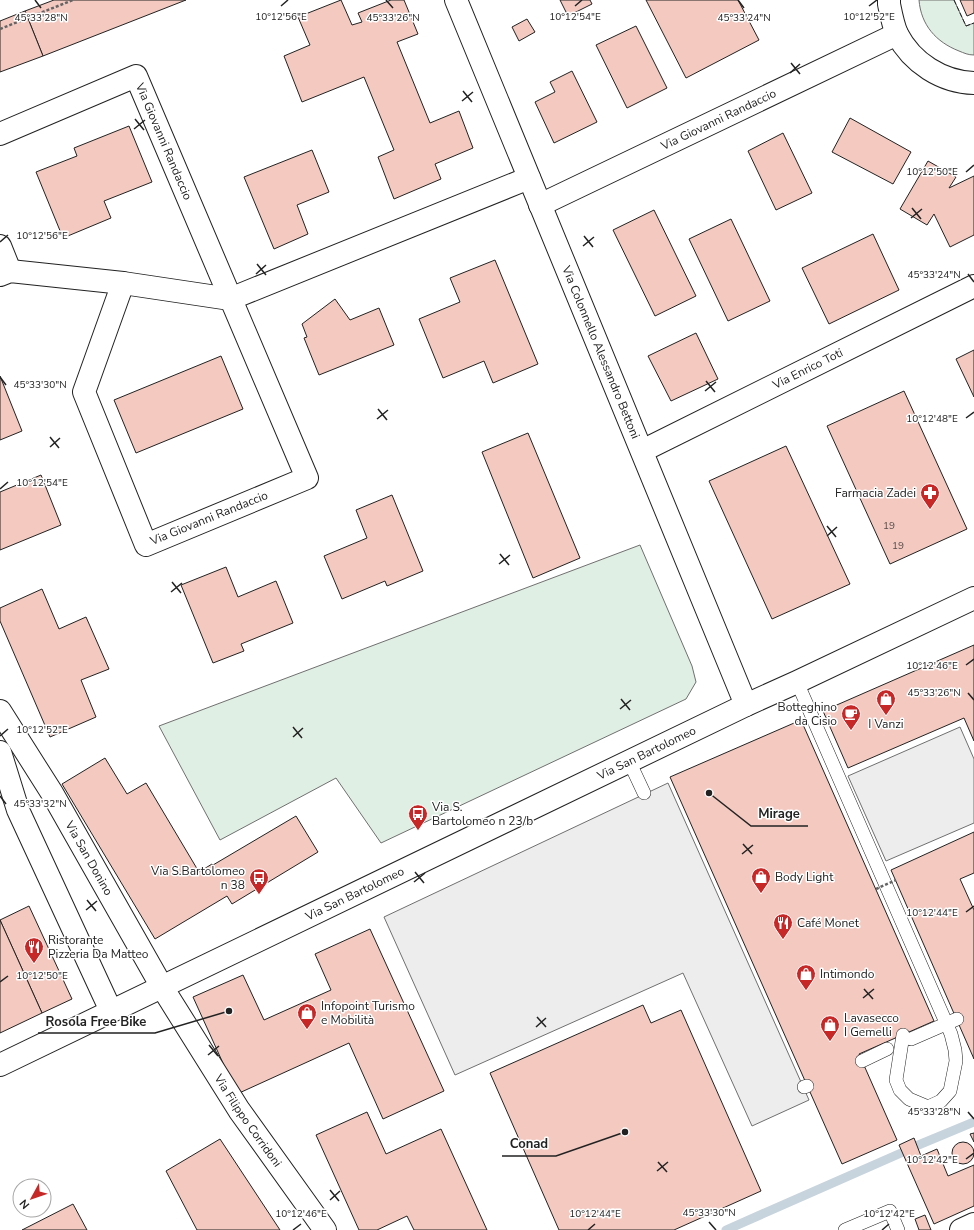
<svg xmlns="http://www.w3.org/2000/svg" width="974" height="1230" font-family="'Nunito Sans',sans-serif">
	<rect width="100%" height="100%" fill="#fff"/>
	<g fill="#e0efe3" stroke="#6f6f6f">
		<path d="M 919,0 L 954,0 L 966,26 L 974,23 L 974,55 C 968,55 964,53 959,51 C 936,42 921,25 919,0 Z"/>
		<polygon points="640,545 692,666 696,682 686,699 381,843 336,778 220,840 159,726"/>
	</g>
	<g fill="#ededed" stroke="#6f6f6f">
		<polygon points="960,727 974,759 974,823 886,861 848,776"/>
		<polygon points="668,783 809,1100 752,1126 683,973 455,1075 384,917"/>
	</g>
	<g fill="none" stroke-linecap="round" stroke-linejoin="round">
		<g stroke="#c7d3dd" stroke-width="9">
			<polyline points="916,1146 974,1122"/>
			<polyline points="726,1230 901,1153"/>
		</g>
	</g>
	<g fill="#f3c9c0" stroke="#222">
		<polygon points="54,0 186,0 43,56 25,11"/>
		<polygon points="341,0 352,25 362,22 358,13 391,0 404,0 418,34 397,42 430,123 459,111 473,148 435,164 441,179 394,199 378,157 394,150 364,77 302,102 284,56 310,45 298,17"/>
		<polygon points="560,0 590,0 592,4 568,16"/>
		<polygon points="646,0 738,0 759,40 686,78"/>
		<polygon points="960,0 974,0 974,13 967,16"/>
		<polygon points="25,11 43,56 0,72 0,21"/>
		<polygon points="527,19 535,32 519,41 512,27"/>
		<polygon points="636,26 667,88 627,108 596,45"/>
		<polygon points="572,71 597,122 554,143 535,102 555,92 550,82"/>
		<polygon points="850,118 911,152 893,184 832,152"/>
		<polygon points="129,126 152,182 104,201 111,218 63,238 36,172 77,156 74,148"/>
		<polygon points="783,133 812,193 776,210 748,151"/>
		<polygon points="312,150 329,192 297,205 308,234 274,249 244,177"/>
		<polygon points="928,161 956,177 949,188 974,176 974,235 950,247 934,214 927,225 900,209"/>
		<polygon points="654,210 696,296 655,316 613,230"/>
		<polygon points="731,219 770,301 728,321 689,239"/>
		<polygon points="873,234 899,290 829,324 802,268"/>
		<polygon points="495,260 538,364 493,383 484,361 443,378 419,319 460,302 450,278"/>
		<polygon points="335,299 350,320 379,308 394,345 319,375 304,338 307,337 302,324"/>
		<polygon points="696,333 718,379 671,401 648,356"/>
		<polygon points="974,350 974,397 956,359"/>
		<polygon points="221,356 243,409 136,453 114,400"/>
		<polygon points="0,376 22,431 0,440"/>
		<polygon points="904,391 967,529 890,564 827,426"/>
		<polygon points="528,433 580,558 533,578 482,452"/>
		<polygon points="786,446 850,584 772,619 709,481"/>
		<polygon points="41,475 61,525 0,550 0,492"/>
		<polygon points="392,495 423,571 387,586 385,581 342,599 324,556 367,538 356,510"/>
		<polygon points="226,567 238,597 276,581 293,623 241,644 244,651 213,663 181,585"/>
		<polygon points="42,589 59,629 86,617 109,669 81,680 96,717 50,737 0,621 0,608"/>
		<polygon points="974,645 974,741 964,718 848,768 823,711"/>
		<polygon points="801,720 934,1021 859,1054 897,1140 842,1164 670,777"/>
		<polygon points="105,758 127,794 146,783 199,872 212,864 213,865 296,816 318,852 232,904 227,896 155,939 62,784"/>
		<polygon points="974,832 974,873 960,879 974,910 974,1059 891,870"/>
		<polygon points="29,906 72,999 42,1013 0,920"/>
		<polygon points="0,920 42,1013 0,1033"/>
		<polygon points="370,929 444,1091 383,1119 349,1043 237,1094 193,997 243,975 264,1020 331,990 315,954"/>
		<polygon points="643,1005 651,1023 681,1010 761,1191 674,1230 559,1230 490,1073"/>
		<polygon points="367,1112 386,1154 441,1129 487,1230 414,1230 407,1216 377,1230 359,1230 316,1135"/>
		<polygon points="974,1133 974,1142 970,1134"/>
		<polygon points="914,1138 921,1156 937,1149 948,1176 974,1165 974,1206 934,1224 899,1145"/>
		<polygon points="220,1139 280,1230 197,1230 166,1171"/>
		<circle cx="963" cy="1153" r="11"/>
		<polygon points="73,1204 87,1230 22,1230"/>
		<polygon points="925,1215 931,1230 919,1230 915,1219"/>
	</g>
	<g fill="none" stroke-linecap="round" stroke-linejoin="round">
		<g stroke="#222" stroke-width="14">
			<g id="service">
				<polyline points="797,682 951,1034 955,1050 956,1061 950,1091 941,1101 928,1107 909,1099 900,1090 896,1080 903,1035"/>
				<polyline points="629,761 644,793"/>
				<polyline points="911,1039 957,1019"/>
				<polyline points="862,1061 887,1049"/>
				<polyline points="804,1087 807,1086"/>
				<polyline points="845,1230 890,1211 898,1230"/>
			</g>
		</g>
		<g stroke="#222" stroke-width="24">
			<g id="minor">
				<path id="s1" d="M 456,0 L 746,705"/>
				<path d="M 889,0 L 889,4 C 891,14 893,25 897,34 C 912,63 942,82 974,83"/>
				<path id="s2" d="M 0,134 L 136,76 L 307,478 L 146,545 L 84,392 L 123,283"/>
				<path id="s3" d="M 540,205 L 897,34"/>
				<polyline points="0,246 10,271"/>
				<polyline points="0,275 10,271 123,283 230,299 529,178"/>
				<path id="s4" d="M 642,451 L 974,286"/>
				<path id="s5" d="M 0,711 L 52,793 L 162,987 L 239,1110 L 325,1230"/>
				<polyline points="0,752 18,810 111,1011"/>
				<polyline points="961,1230 974,1224"/>
			</g>
		</g>
		<g stroke="#222" stroke-width="24">
			<g id="tertiary">
				<path id="s6" d="M 0,1065 L 746,705 L 797,682 L 974,598"/>
			</g>
		</g>
		<polyline stroke="#646464" stroke-width="2.5" stroke-dasharray="3 2" stroke-linecap="butt" points="0,29 73,0"/>
		<use href="#service" stroke="#fff" stroke-width="13"/>
		<use href="#minor" stroke="#fff" stroke-width="22"/>
		<use href="#tertiary" stroke="#fff" stroke-width="22"/>
		<polyline stroke="#646464" stroke-width="2.5" stroke-dasharray="3 2" stroke-linecap="butt" points="876,889 896,880"/>
		<polyline stroke="#222" stroke-width="1" stroke-dasharray="5 2" stroke-linecap="butt" points="954,0 966,26 974,23"/>
	</g>
	<path fill="none" stroke="#222" stroke-width="1.5" d="M 35,0 L 41,8M 386,0 L 393,8M 738,0 L 744,8M 281,6 L 288,0M 575,6 L 582,0M 869,6 L 877,0M 791,63 L 800,74M 790,73 L 800,64M 463,91 L 472,102M 462,101 L 473,92M 135,119 L 144,130M 134,129 L 145,120M 966,172 L 974,165M 912,208 L 921,219M 911,218 L 922,209M 584,236 L 593,247M 0,242 L 8,235M 583,246 L 594,237M 257,264 L 266,275M 256,274 L 266,265M 968,274 L 974,282M 0,377 L 6,385M 706,381 L 715,392M 705,391 L 716,382M 378,409 L 387,420M 966,418 L 974,412M 377,419 L 388,410M 50,437 L 59,448M 50,447 L 60,438M 0,489 L 8,482M 827,526 L 836,537M 827,536 L 837,527M 500,554 L 509,565M 499,564 L 510,555M 172,582 L 181,593M 171,592 L 182,583M 966,665 L 974,659M 968,693 L 974,700M 621,699 L 630,710M 620,709 L 631,700M 293,727 L 302,738M 0,736 L 8,729M 293,737 L 303,728M 0,796 L 6,804M 743,844 L 752,854M 742,854 L 753,845M 415,872 L 424,883M 414,882 L 425,873M 87,900 L 96,911M 86,910 L 97,901M 966,912 L 974,906M 0,982 L 8,976M 864,989 L 873,999M 863,998 L 874,989M 537,1017 L 546,1027M 536,1027 L 546,1018M 209,1045 L 218,1056M 208,1055 L 219,1046M 968,1112 L 974,1119M 966,1159 L 974,1153M 658,1162 L 667,1172M 657,1171 L 668,1162M 330,1190 L 339,1201M 330,1200 L 340,1191M 709,1222 L 716,1230M 293,1230 L 301,1224M 588,1230 L 595,1224M 882,1230 L 889,1224"/>
	<defs>
		<g id="pharmacy-pin" transform="scale(1)"><path d="M0 17L-7.5 6A9.5 9.5 0 1 1 7.5 6Z" fill="#c62828" stroke="#fff"/><path d="M-2-6h4v4h4v4h-4v4h-4v-4h-4v-4h4Z" fill="#fff"/></g>
		<g id="shop-pin" transform="scale(1)"><path d="M0 17L-7.5 6A9.5 9.5 0 1 1 7.5 6Z" fill="#c62828" stroke="#fff"/><path d="M-5-2.5h2.3a2.7 3.5 0 0 1 5.4 0H5L5.5 6h-11ZM-1.5-2.5h3a1.5 2.3 0 0 0-3 0Z" fill="#fff"/></g>
		<g id="cafe-pin" transform="scale(1)"><path d="M0 17L-7.5 6A9.5 9.5 0 1 1 7.5 6Z" fill="#c62828" stroke="#fff"/><path d="M-5.5-4.5H6V0H3Q3 3.5 0 3.5H-2.5Q-5.5 3.5-5.5 0ZM3-3.2v2h1.7v-2ZM-6 4.5H4V6H-6Z" fill="#fff"/></g>
		<g id="bus-pin" transform="scale(1)"><path d="M0 17L-7.5 6A9.5 9.5 0 1 1 7.5 6Z" fill="#c62828" stroke="#fff"/><path d="M-5-6H5V4H4V6H2V4H-2V6H-4V4H-5ZM-3.5-4V0h7V-4ZM-3.5 1.2v1.5H-2V1.2ZM2 1.2v1.5H3.5V1.2Z" fill="#fff"/></g>
		<g id="restaurant-pin" transform="scale(1)"><path d="M0 17L-7.5 6A9.5 9.5 0 1 1 7.5 6Z" fill="#c62828" stroke="#fff"/><path d="M-5-6h1v4h1v-4h1v4h1v-4h1v5L-1.5 .5V6h-2V.5L-5-1ZM5-6V6H3V1.5H1.5Q1.5-4 5-6Z" fill="#fff"/></g>
	</defs>
	<g fill-rule="evenodd">
		<use href="#pharmacy-pin" x="930" y="493"/>
		<use href="#shop-pin" x="886" y="699"/>
		<use href="#cafe-pin" x="851" y="714"/>
		<use href="#bus-pin" x="418" y="814"/>
		<use href="#shop-pin" x="761" y="877"/>
		<use href="#bus-pin" x="259" y="878"/>
		<use href="#restaurant-pin" x="783" y="923"/>
		<use href="#restaurant-pin" x="34" y="947"/>
		<use href="#shop-pin" x="806" y="974"/>
		<use href="#shop-pin" x="307" y="1013"/>
		<use href="#shop-pin" x="830" y="1025"/>
	</g>
	<g text-anchor="middle" stroke-width="3" stroke-linejoin="round" paint-order="stroke">
		<g font-size="10" fill="#564c4a">
			<text x="889" y="529">19</text>
			<text x="898" y="549">19</text>
		</g>
		<g font-size="12" fill="#222" stroke="#fff">
			<text dy="4" stroke="none"><textPath href="#s3" startOffset="198">Via Giovanni Randaccio</textPath></text>
			<text dy="4" stroke="none"><textPath href="#s2" startOffset="219">Via Giovanni Randaccio</textPath></text>
			<text dy="4" stroke="none"><textPath href="#s1" startOffset="381">Via Colonnello Alessandro Bettoni</textPath></text>
			<text dy="4" stroke="none"><textPath href="#s4" startOffset="185">Via Enrico Toti</textPath></text>
			<text transform="translate(209 518) rotate(-22)" y="4">Via Giovanni Randaccio</text>
			<text dy="4" stroke="none"><textPath href="#s6" startOffset="718">Via San Bartolomeo</textPath></text>
			<text dy="4" stroke="none"><textPath href="#s5" startOffset="172">Via San Donino</textPath></text>
			<text dy="4" stroke="none"><textPath href="#s6" startOffset="394">Via San Bartolomeo</textPath></text>
			<text dy="4" stroke="none"><textPath href="#s5" startOffset="479">Via Filippo Corridoni</textPath></text>
		</g>
		<g font-size="12" fill="#222" stroke="#fff" text-anchor="start">
			<text x="916" y="497" text-anchor="end">Farmacia Zadei</text>
			<text x="837" y="711" text-anchor="end">Botteghino<tspan x="837" dy="14">da Cisio</tspan></text>
			<text x="886" y="728" text-anchor="middle">I Vanzi</text>
			<text x="432" y="811">Via S.<tspan x="432" dy="14">Bartolomeo n 23/b</tspan></text>
			<text x="245" y="875" text-anchor="end">Via S.Bartolomeo<tspan x="245" dy="14">n 38</tspan></text>
			<text x="775" y="881">Body Light</text>
			<text x="797" y="927">Café Monet</text>
			<text x="48" y="944">Ristorante<tspan x="48" dy="14">Pizzeria Da Matteo</tspan></text>
			<text x="820" y="978">Intimondo</text>
			<text x="321" y="1010">Infopoint Turismo<tspan x="321" dy="14">e Mobilità</tspan></text>
			<text x="844" y="1022">Lavasecco<tspan x="844" dy="14">I Gemelli</tspan></text>
		</g>
	</g>
	<g font-size="10" text-anchor="middle" fill="#222" stroke="#fff" stroke-width="3" stroke-linejoin="round" paint-order="stroke">
		<text x="575" y="20">10°12'54"E</text>
		<text x="281" y="20">10°12'56"E</text>
		<text x="869" y="20">10°12'52"E</text>
		<text x="41" y="21">45°33'28"N</text>
		<text x="393" y="21">45°33'26"N</text>
		<text x="744" y="21">45°33'24"N</text>
		<text x="932" y="175">10°12'50"E</text>
		<text x="42" y="239">10°12'56"E</text>
		<text x="934" y="278">45°33'24"N</text>
		<text x="40" y="388">45°33'30"N</text>
		<text x="932" y="422">10°12'48"E</text>
		<text x="42" y="486">10°12'54"E</text>
		<text x="932" y="669">10°12'46"E</text>
		<text x="934" y="696">45°33'26"N</text>
		<text x="42" y="733">10°12'52"E</text>
		<text x="40" y="807">45°33'32"N</text>
		<text x="932" y="916">10°12'44"E</text>
		<text x="42" y="979">10°12'50"E</text>
		<text x="934" y="1115">45°33'28"N</text>
		<text x="932" y="1163">10°12'42"E</text>
		<text x="709" y="1216">45°33'30"N</text>
		<text x="301" y="1217">10°12'46"E</text>
		<text x="595" y="1217">10°12'44"E</text>
		<text x="889" y="1217">10°12'42"E</text>
	</g>
	<path fill="none" stroke="#222" stroke-width="1.5" d="M709 793L751 826H808M229 1011L155 1033H38M625 1132L556 1156H502"/>
	<g fill="#222" stroke="#fff" stroke-width="1.5">
		<circle cx="709" cy="793" r="4"/>
		<circle cx="229" cy="1011" r="4"/>
		<circle cx="625" cy="1132" r="4"/>
	</g>
	<g font-size="13" text-anchor="middle" font-weight="bold" fill="#222" stroke="#fff" stroke-width="3" stroke-linejoin="round" paint-order="stroke">
		<text x="779" y="818">Mirage</text>
		<text x="96" y="1026">Rosola Free Bike</text>
		<text x="529" y="1148">Conad</text>
	</g>
	<g transform="translate(32 1198) rotate(230)"><circle r="19" fill="#ffffff" stroke="#a7a7a7"/>
	<path d="M0-3L7 15L0 10L-7 15Z" fill="#c62828"/>
	<text y="-6" font-size="11" font-weight="bold" text-anchor="middle" fill="#222222">N</text>
	</g>
</svg>
